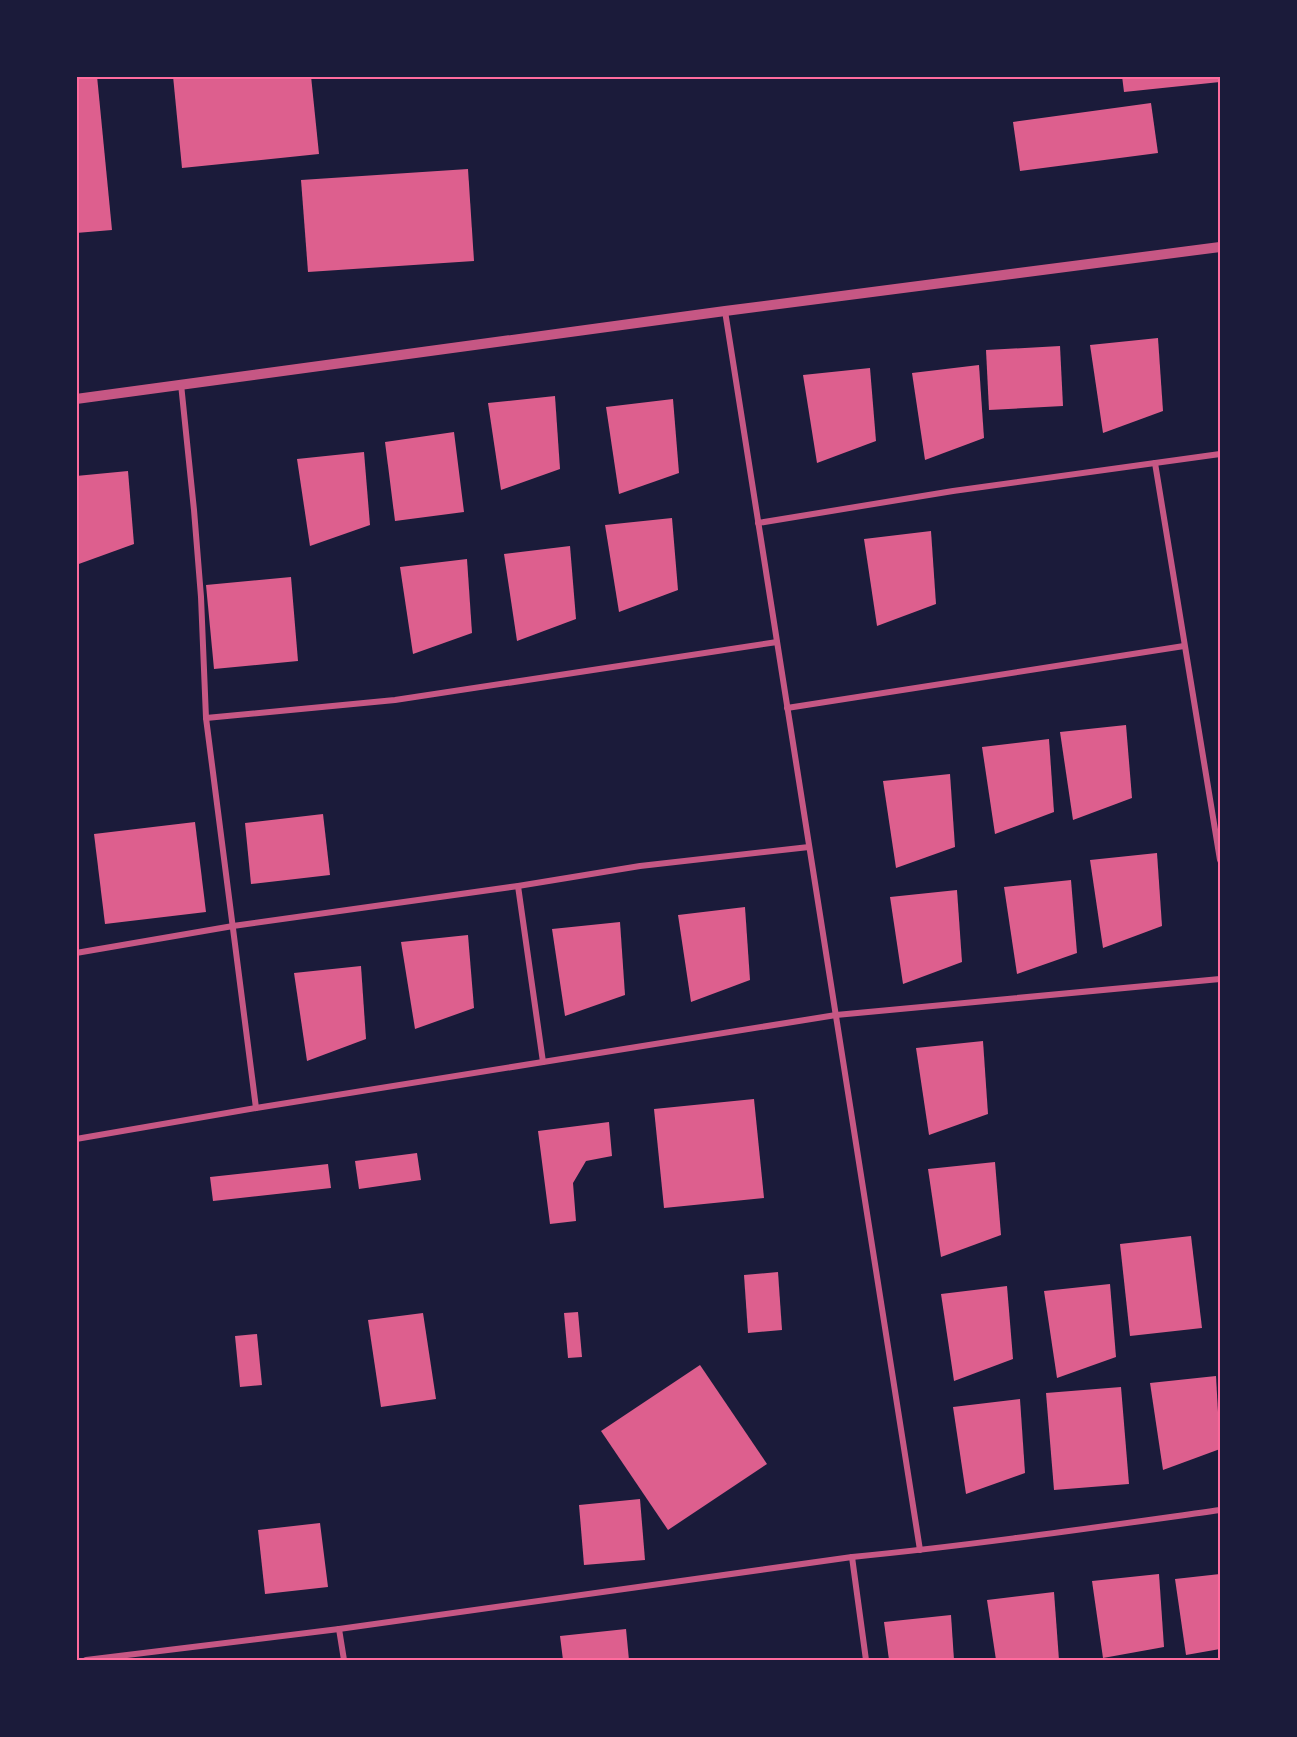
<svg xmlns="http://www.w3.org/2000/svg" width="1297" height="1737" font-family="'Open Sans',sans-serif">
	<rect width="100%" height="100%" fill="#1b1b3a"/>
	<g fill="#dd5f8e">
		<polygon points="76,76 97,76 112,230 76,233"/>
		<polygon points="173,76 311,76 319,154 182,168"/>
		<polygon points="1122,76 1220,76 1220,82 1124,92"/>
		<polygon points="1151,103 1158,153 1020,171 1013,122"/>
		<polygon points="468,169 474,261 308,272 301,180"/>
		<polygon points="1158,338 1163,411 1103,433 1090,345"/>
		<polygon points="1060,346 1063,406 989,410 986,350"/>
		<polygon points="979,365 984,438 925,460 912,373"/>
		<polygon points="870,368 876,441 817,463 803,375"/>
		<polygon points="555,396 560,469 501,490 488,403"/>
		<polygon points="673,399 679,473 619,494 606,407"/>
		<polygon points="454,432 464,512 395,521 385,442"/>
		<polygon points="364,452 370,525 310,546 297,459"/>
		<polygon points="128,471 134,544 76,565 76,476"/>
		<polygon points="672,518 678,590 619,612 605,525"/>
		<polygon points="931,531 936,604 877,626 864,539"/>
		<polygon points="570,546 576,619 517,641 504,554"/>
		<polygon points="467,559 472,633 413,654 400,567"/>
		<polygon points="291,577 298,661 214,669 206,585"/>
		<polygon points="1126,725 1132,798 1073,820 1060,732"/>
		<polygon points="1049,739 1054,812 995,834 982,747"/>
		<polygon points="950,774 955,847 896,868 883,781"/>
		<polygon points="323,814 330,875 251,884 245,823"/>
		<polygon points="195,822 206,912 105,924 94,834"/>
		<polygon points="1157,853 1162,926 1103,948 1090,860"/>
		<polygon points="1071,880 1077,953 1017,974 1004,887"/>
		<polygon points="957,890 962,962 903,984 890,897"/>
		<polygon points="745,907 750,980 691,1002 678,915"/>
		<polygon points="620,922 625,995 565,1016 552,929"/>
		<polygon points="468,935 474,1008 415,1029 401,942"/>
		<polygon points="361,966 366,1039 307,1061 294,973"/>
		<polygon points="983,1041 988,1114 929,1135 916,1048"/>
		<polygon points="754,1099 764,1198 664,1208 654,1109"/>
		<polygon points="609,1122 612,1156 586,1161 573,1183 576,1221 550,1224 538,1131"/>
		<polygon points="417,1153 421,1180 359,1189 355,1161"/>
		<polygon points="995,1162 1001,1235 941,1257 928,1169"/>
		<polygon points="328,1164 331,1188 213,1201 210,1177"/>
		<polygon points="1191,1236 1202,1328 1130,1336 1120,1244"/>
		<polygon points="778,1272 782,1330 748,1333 744,1275"/>
		<polygon points="1110,1284 1116,1357 1057,1378 1044,1291"/>
		<polygon points="1007,1286 1013,1359 954,1381 941,1294"/>
		<polygon points="578,1312 582,1357 568,1358 564,1313"/>
		<polygon points="423,1313 436,1399 381,1407 368,1320"/>
		<polygon points="257,1334 262,1385 240,1387 235,1336"/>
		<polygon points="700,1365 767,1464 668,1530 601,1431"/>
		<polygon points="1216,1376 1220,1449 1163,1470 1150,1383"/>
		<polygon points="1121,1387 1129,1484 1054,1490 1046,1393"/>
		<polygon points="1020,1399 1025,1473 966,1494 953,1407"/>
		<polygon points="640,1499 645,1560 584,1565 579,1505"/>
		<polygon points="320,1523 328,1587 265,1594 258,1530"/>
		<polygon points="1159,1574 1164,1647 1103,1658 1092,1581"/>
		<polygon points="1220,1574 1220,1649 1186,1655 1175,1579"/>
		<polygon points="1054,1592 1059,1660 996,1660 987,1600"/>
		<polygon points="951,1615 954,1660 889,1660 884,1622"/>
		<polygon points="626,1629 629,1660 563,1660 560,1636"/>
	</g>
	<g fill="none" stroke-linecap="round" stroke-linejoin="round">
		<g stroke="#c65784" stroke-width="6">
			<polyline points="725,311 920,1550"/>
			<polyline points="181,384 194,510 201,597 206,718 256,1108"/>
			<polyline points="1155,463 1220,860"/>
			<polyline points="758,523 953,491 1220,454"/>
			<polyline points="787,708 1184,646"/>
			<polyline points="206,718 395,700 777,642"/>
			<polyline points="518,886 543,1062"/>
			<polyline points="76,953 233,926 518,886 640,866 809,847"/>
			<polyline points="76,1139 256,1108 836,1015 1220,979"/>
			<polyline points="852,1557 866,1660"/>
			<polyline points="339,1629 344,1660"/>
			<path d="M 86,1660 L 339,1629 L 852,1557 C 975,1545 1098,1527 1220,1510"/>
		</g>
		<polyline stroke="#c65784" stroke-width="10" points="76,399 725,311 1220,247"/>
	</g>
	<rect width="1297" height="1737" fill="none" stroke="#1b1b3a" stroke-width="156"/>
	<rect x="78" y="78" width="1141" height="1581" fill="none" stroke="#ff6b9d" stroke-width="2"/>
</svg>
